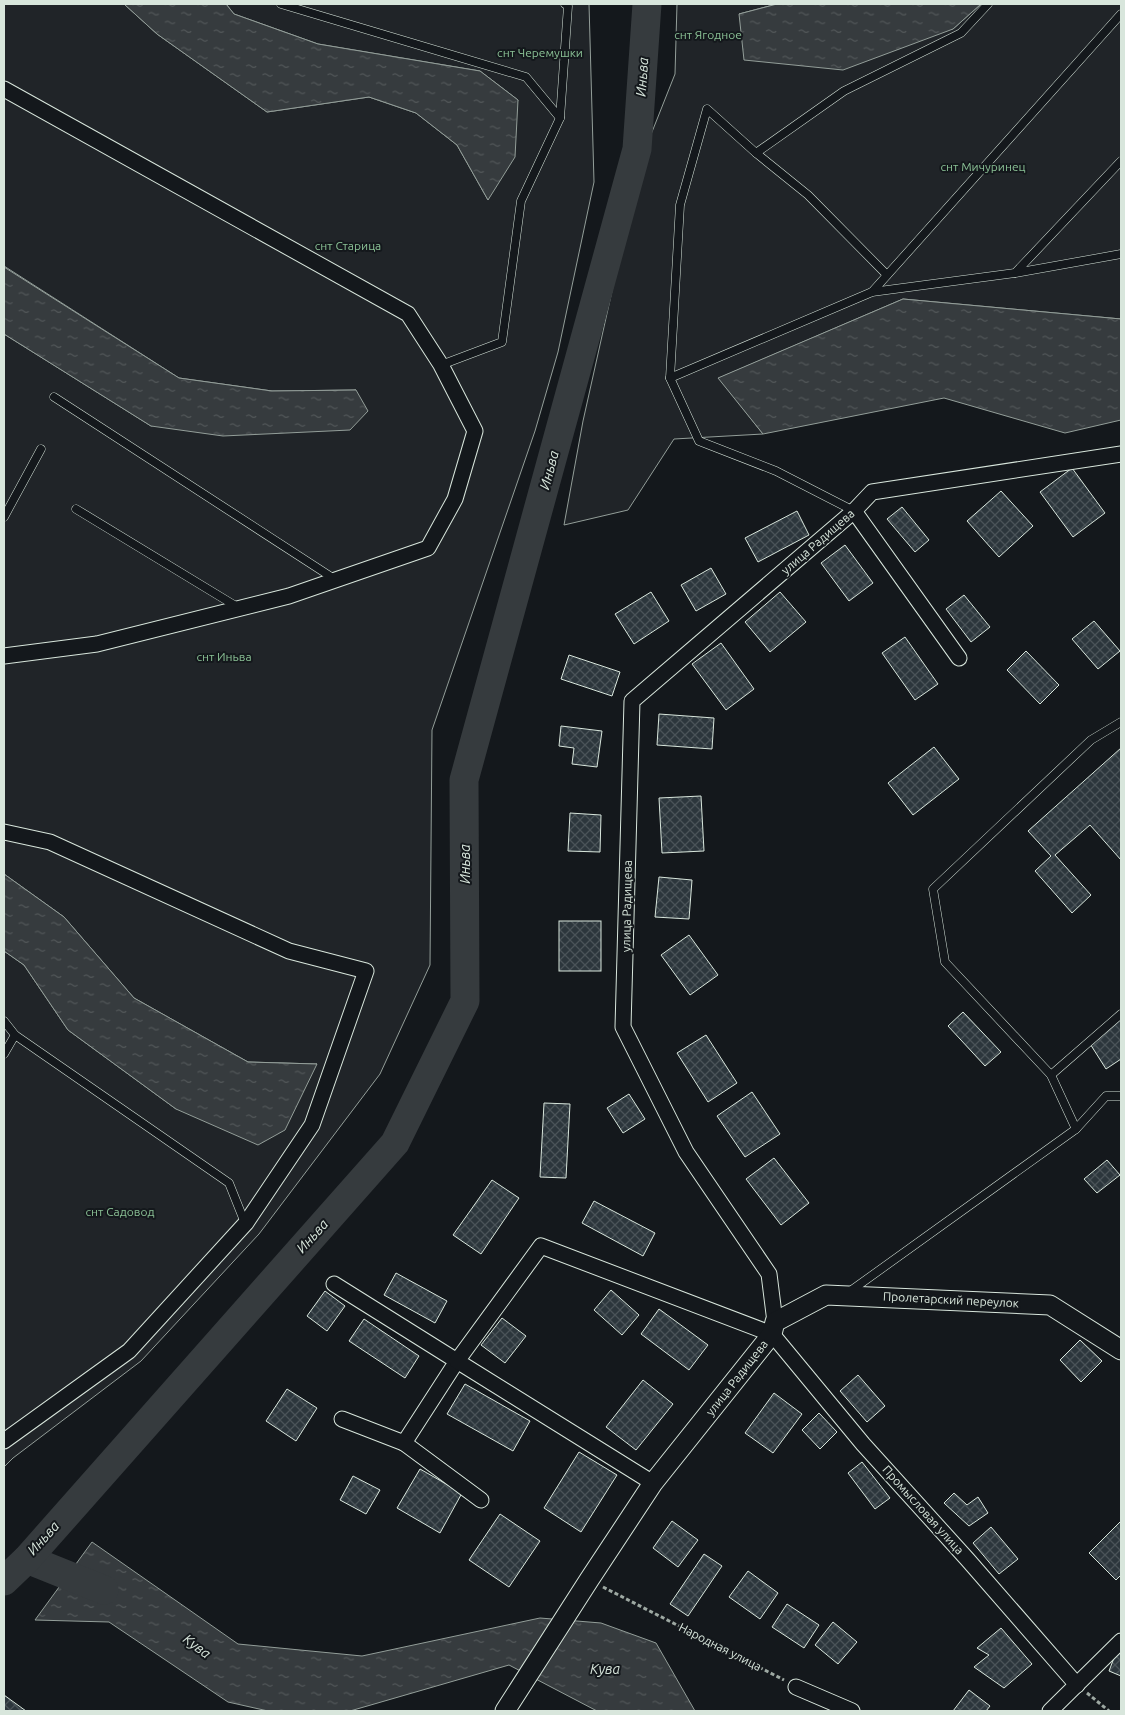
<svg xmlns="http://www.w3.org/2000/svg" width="1125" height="1715" font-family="Ubuntu,sans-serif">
	<defs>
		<pattern id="water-ripples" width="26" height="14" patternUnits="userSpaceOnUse" patternTransform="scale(1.25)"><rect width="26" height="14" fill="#363b3e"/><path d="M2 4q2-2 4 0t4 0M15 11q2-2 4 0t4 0" fill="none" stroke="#525759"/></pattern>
		<pattern id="building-cross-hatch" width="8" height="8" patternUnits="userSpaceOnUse" patternTransform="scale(1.25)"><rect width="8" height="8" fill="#2c363c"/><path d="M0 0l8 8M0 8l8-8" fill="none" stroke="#4a5358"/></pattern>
	</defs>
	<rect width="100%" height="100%" fill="#14181c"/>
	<g fill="#202428" stroke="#939e99">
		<polygon points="4,4 124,4 157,34 267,112 369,97 416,113 457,145 488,200 518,100 480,71 318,44 234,14 226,4 589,4 594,182 558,352 535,431 432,730 430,965 380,1074 259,1234 141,1361 13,1458 4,1467 4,951 24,965 68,1030 176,1109 317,1064 248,1062 134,998 64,917 4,874 4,334 151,426 356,390 272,391 179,378 4,266"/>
		<polygon points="677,4 777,4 739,14 953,29 981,4 1121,4 1121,319 903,299 719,378 763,434 674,439 628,510 564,525 583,421 631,206 648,142 675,74"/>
	</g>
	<g fill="url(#water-ripples)" stroke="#939e99">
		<polygon points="124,4 226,4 234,14 318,44 480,71 518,100 515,157 488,200 457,145 416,113 369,97 267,112 157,34"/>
		<polygon points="777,4 981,4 953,29 843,70 744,60 739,14"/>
		<polygon points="4,267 179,378 272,391 356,390 368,411 350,430 223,436 151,426 4,334"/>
		<polygon points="903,299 1121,319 1121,420 1065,433 944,398 763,434 718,378"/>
		<polygon points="4,874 64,917 134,998 248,1062 317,1064 285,1130 258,1145 176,1109 68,1030 24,965 4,951"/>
		<polygon points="92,1542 238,1644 362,1656 540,1618 601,1623 656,1643 695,1711 597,1711 509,1665 350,1711 268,1711 228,1702 109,1622 35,1620"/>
	</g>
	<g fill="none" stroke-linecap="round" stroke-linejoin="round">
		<g stroke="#363b3e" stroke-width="29">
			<polyline points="27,1559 104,1590"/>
			<polyline points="4,1581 27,1559 395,1143 465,1001 464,780 637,149 647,4"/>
		</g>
	</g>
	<g fill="url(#building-cross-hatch)" stroke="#d8e6dc">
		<polygon points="1072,468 1105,513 1073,537 1040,492"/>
		<polygon points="1001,491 1033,526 999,557 967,521"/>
		<polygon points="902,507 929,540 915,552 887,519"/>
		<polygon points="797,511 809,535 758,562 745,538"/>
		<polygon points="845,545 873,583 849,601 821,563"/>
		<polygon points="711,568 726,594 696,611 681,585"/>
		<polygon points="651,592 669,621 634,644 615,614"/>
		<polygon points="780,592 806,622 770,652 745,622"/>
		<polygon points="964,595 990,627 971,642 946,609"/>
		<polygon points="1094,621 1120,651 1098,669 1072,639"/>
		<polygon points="905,637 938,684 915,700 882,653"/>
		<polygon points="721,643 754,689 726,710 692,664"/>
		<polygon points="1026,651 1059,685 1040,704 1007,670"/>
		<polygon points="569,655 620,672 612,696 561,679"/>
		<polygon points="659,714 714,718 712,749 657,745"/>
		<polygon points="561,726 602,731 597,767 572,764 574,748 559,746"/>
		<polygon points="934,747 959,779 913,815 888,783"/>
		<polygon points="1121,748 1121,860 1090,825 1055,855 1091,895 1072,913 1035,871 1051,856 1028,831"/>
		<polygon points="701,796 704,851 662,853 659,798"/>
		<polygon points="570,813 601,815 600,852 568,851"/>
		<polygon points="659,877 692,880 689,919 655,917"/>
		<rect x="559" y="921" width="42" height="50"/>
		<polygon points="689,935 718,975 690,995 661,955"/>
		<polygon points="963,1012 1001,1052 985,1066 948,1026"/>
		<polygon points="1121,1018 1121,1059 1106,1069 1087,1039"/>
		<polygon points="706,1035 737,1083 708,1102 677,1053"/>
		<polygon points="752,1092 780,1134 745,1157 717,1116"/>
		<polygon points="629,1094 645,1119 623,1133 607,1108"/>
		<polygon points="544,1103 570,1104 566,1178 540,1177"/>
		<polygon points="774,1158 809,1203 781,1225 746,1179"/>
		<polygon points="1107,1160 1120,1175 1097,1193 1084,1179"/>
		<polygon points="492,1180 519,1198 481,1254 453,1235"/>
		<polygon points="594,1201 655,1233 643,1256 582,1223"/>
		<polygon points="396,1273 447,1301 435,1323 384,1295"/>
		<polygon points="611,1290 639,1315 622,1335 594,1310"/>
		<polygon points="325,1291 345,1306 327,1331 307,1316"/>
		<polygon points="659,1309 708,1345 689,1370 641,1334"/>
		<polygon points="502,1318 526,1336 505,1363 481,1345"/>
		<polygon points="364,1319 419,1356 405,1378 349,1341"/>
		<polygon points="1080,1340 1102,1361 1081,1382 1060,1360"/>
		<polygon points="858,1375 885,1406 867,1422 840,1391"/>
		<polygon points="643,1380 673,1404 636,1450 606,1427"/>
		<polygon points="465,1384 530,1421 513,1451 447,1414"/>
		<polygon points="287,1389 317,1408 296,1441 266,1421"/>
		<polygon points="774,1393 802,1414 773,1453 745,1433"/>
		<polygon points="819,1413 837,1432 820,1449 802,1430"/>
		<polygon points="579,1452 617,1475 581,1532 544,1508"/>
		<polygon points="862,1462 890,1498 875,1509 848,1473"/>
		<polygon points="420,1469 462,1493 440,1533 397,1508"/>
		<polygon points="353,1476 380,1490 366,1514 340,1500"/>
		<polygon points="954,1493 967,1505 978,1497 988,1513 969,1526 944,1503"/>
		<polygon points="500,1514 540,1541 509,1587 469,1560"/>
		<polygon points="672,1521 698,1540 678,1567 653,1548"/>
		<polygon points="1121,1521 1121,1575 1116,1580 1089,1553"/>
		<polygon points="991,1527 1018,1559 999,1574 973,1543"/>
		<polygon points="704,1554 722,1566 688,1616 670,1604"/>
		<polygon points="748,1571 778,1593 760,1619 729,1597"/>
		<polygon points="787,1604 819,1625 804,1648 772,1627"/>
		<polygon points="833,1622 857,1642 838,1664 815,1645"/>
		<polygon points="1001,1628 1032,1664 1004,1688 974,1667 989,1655 977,1648"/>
		<polygon points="1117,1650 1121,1651 1121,1676 1109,1671"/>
		<polygon points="969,1690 990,1706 986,1711 953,1711"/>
		<polygon points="4,1695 26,1711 4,1711"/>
	</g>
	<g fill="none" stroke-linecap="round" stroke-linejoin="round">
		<g stroke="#d8e6dc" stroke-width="9">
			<g id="service">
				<polyline points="281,4 526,77 560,118"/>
				<polyline points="756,153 707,109 680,205 670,378 699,441 776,471 854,511"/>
				<polyline points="1015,273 1121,254"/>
				<polyline points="887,275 808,195 756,153 844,91 961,33 988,4"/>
				<polyline points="872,292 1121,14"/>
				<polyline points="441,365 502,342 521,201 560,118 568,6 565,4"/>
				<polyline points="670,378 872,292 1015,273 1121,161"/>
				<polyline points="54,397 336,580"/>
				<polyline points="76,509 239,608"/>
				<polyline points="4,517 41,449"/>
				<polyline points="4,1021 15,1035"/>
				<polyline points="4,1054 15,1035 229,1183 245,1223"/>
				<polyline points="1051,1075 1121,1014"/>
				<polyline points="1076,1129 1106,1096 1121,1096"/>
				<polyline points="849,1292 1076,1129 1051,1075 945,962 933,889 1091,740 1121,722"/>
			</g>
		</g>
		<g stroke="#d8e6dc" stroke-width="17">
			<g id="minor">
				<polyline points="4,89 408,314 441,365 475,431 455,499 428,548 289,596 97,644 4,656"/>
				<polyline points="854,511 959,658"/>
				<polyline points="4,832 50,842 289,951 366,971 312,1125 246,1223 129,1351 4,1441"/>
				<polyline points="334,1284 457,1361 404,1443"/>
				<polyline points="775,1322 769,1274 686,1152 623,1027 632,701 854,511 872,492 1121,454"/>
				<polyline points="342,1419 404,1443 481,1500"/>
				<polyline points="653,1483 457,1361 541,1246 772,1334 863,1444 968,1560 1077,1685"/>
				<polyline points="796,1687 852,1711"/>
				<polyline points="1050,1711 1121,1641"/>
			</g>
		</g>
		<g stroke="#d8e6dc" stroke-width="21">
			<polyline id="tertiary" points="505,1711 589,1580 653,1483 772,1334 775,1322 826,1295 1050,1305 1121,1350"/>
		</g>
		<g stroke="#9da8a2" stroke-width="3" stroke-dasharray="4 2.5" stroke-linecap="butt">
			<polyline points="603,1587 784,1680"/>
			<polyline points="1087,1693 1109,1711"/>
		</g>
		<use href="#service" stroke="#14181c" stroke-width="8"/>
		<use href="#minor" stroke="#14181c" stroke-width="15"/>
		<use href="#tertiary" stroke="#14181c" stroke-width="19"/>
	</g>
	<g text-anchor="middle" stroke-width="4" stroke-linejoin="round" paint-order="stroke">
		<g font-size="12" fill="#8ac095" stroke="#14181c">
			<text x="708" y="39">снт Ягодное</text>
			<text x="540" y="57">снт Черемушки</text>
			<text x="983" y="171">снт Мичуринец</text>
			<text x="348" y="250">снт Старица</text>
			<text x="224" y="661">снт Иньва</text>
			<text x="120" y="1216">снт Садовод</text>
		</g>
		<g font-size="12" fill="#d8e6dc" stroke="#14181c">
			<text transform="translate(818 542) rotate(-41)" y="4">улица Радищева</text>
			<text transform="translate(627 906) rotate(-89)" y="4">улица Радищева</text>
			<text transform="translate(951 1300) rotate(3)" y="4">Пролетарский переулок</text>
			<text transform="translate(737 1378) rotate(-52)" y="4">улица Радищева</text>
			<text transform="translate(923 1510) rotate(48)" y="4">Промысловая улица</text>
			<text transform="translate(720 1647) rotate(27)" y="4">Народная улица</text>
		</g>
		<g font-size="14" font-style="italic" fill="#d8e6dc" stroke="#14181c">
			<text transform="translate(642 77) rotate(-86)" y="5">Иньва</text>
			<text transform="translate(549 470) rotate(-75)" y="5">Иньва</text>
			<text transform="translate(465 864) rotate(-90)" y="5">Иньва</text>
			<text transform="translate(312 1236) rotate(-48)" y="5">Иньва</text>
			<text transform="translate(43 1538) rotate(-48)" y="5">Иньва</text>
			<text transform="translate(197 1646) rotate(37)" y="5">Кува</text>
			<text x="605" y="1674">Кува</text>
		</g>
	</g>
	<rect width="1125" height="1715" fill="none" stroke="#d8e6dc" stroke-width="10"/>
</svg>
